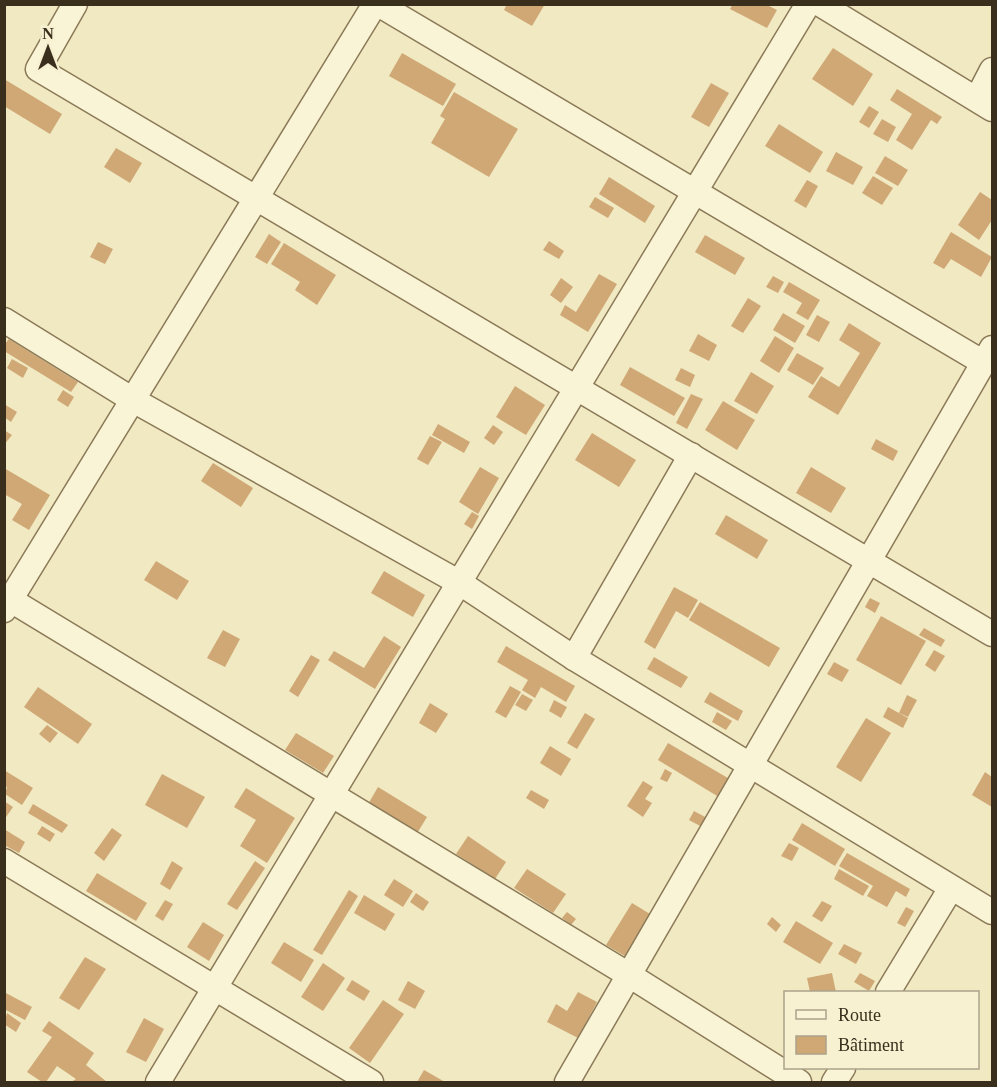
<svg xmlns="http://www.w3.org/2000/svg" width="997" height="1087" font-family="'Times New Roman',serif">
	<rect width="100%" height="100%" fill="#f0e9c2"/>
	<g fill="#d0a876">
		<polygon points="507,4 545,4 532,26 504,10"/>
		<polygon points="733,4 765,4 777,10 767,28 730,9"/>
		<polygon points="833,48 873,74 853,106 812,79"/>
		<polygon points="402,53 456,84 443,106 389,76"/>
		<polygon points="4,79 62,114 50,134 4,106"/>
		<polygon points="711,83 729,93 709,127 691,117"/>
		<polygon points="897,89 942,117 937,124 931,120 912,150 896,140 912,114 890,100"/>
		<polygon points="454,92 518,129 489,177 431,143 445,119 440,116"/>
		<polygon points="869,106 879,112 869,128 859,122"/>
		<polygon points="882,119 896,127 888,142 873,134"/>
		<polygon points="779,124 823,152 810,173 765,146"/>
		<polygon points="116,148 142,163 130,183 104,167"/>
		<polygon points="836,152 863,167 853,185 826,171"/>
		<polygon points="885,156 908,170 898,186 875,173"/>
		<polygon points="873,176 893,188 882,205 862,193"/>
		<polygon points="609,177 655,206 645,223 599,194"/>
		<polygon points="807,180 818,186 806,208 794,201"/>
		<polygon points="980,192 992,200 992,220 979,240 958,225"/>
		<polygon points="595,197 614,208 608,218 589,207"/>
		<polygon points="951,232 992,257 981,277 951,259 944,269 933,263"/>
		<polygon points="269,234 281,242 267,264 255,257"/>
		<polygon points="705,235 745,258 735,275 695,252"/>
		<polygon points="549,241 564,251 559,259 543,250"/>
		<polygon points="98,242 113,249 105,264 90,257"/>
		<polygon points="284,243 336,275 317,305 295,290 300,282 271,264"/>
		<polygon points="599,274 617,284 588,332 560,315 565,305 576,312"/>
		<polygon points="773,276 784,282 778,293 766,287"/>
		<polygon points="561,278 573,287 561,303 550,295"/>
		<polygon points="789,282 820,300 808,320 796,313 802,303 783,292"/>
		<polygon points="748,298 761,306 743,333 731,326"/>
		<polygon points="783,313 805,326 795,343 773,330"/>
		<polygon points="817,315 830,322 819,342 806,335"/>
		<polygon points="849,323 881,343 838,415 808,397 821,376 839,387 860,353 839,340"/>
		<polygon points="698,334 717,345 709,361 689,351"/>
		<polygon points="775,336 794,348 779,373 760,361"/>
		<polygon points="9,339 78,382 71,392 4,351 4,345"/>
		<polygon points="797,353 824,368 813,385 787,370"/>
		<polygon points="12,359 28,368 23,378 7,368"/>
		<polygon points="630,367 685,398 674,416 620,385"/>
		<polygon points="681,368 695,375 690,387 675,380"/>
		<polygon points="751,372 774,386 757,414 734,401"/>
		<polygon points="515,386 545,405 526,435 496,417"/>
		<polygon points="63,390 74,397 68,407 57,400"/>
		<polygon points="691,394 703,399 687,429 676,423"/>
		<polygon points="723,401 755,420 737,450 705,430"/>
		<polygon points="4,404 17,412 11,422 4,417"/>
		<polygon points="438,424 470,442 464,453 432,435"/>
		<polygon points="493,425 503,432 494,445 484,438"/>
		<polygon points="4,430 12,435 4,445"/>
		<polygon points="592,433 636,460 619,487 575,460"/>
		<polygon points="430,436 442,442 428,465 417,459"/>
		<polygon points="876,439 898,451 893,461 871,449"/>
		<polygon points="213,463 253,488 241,507 201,481"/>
		<polygon points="480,467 499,478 478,514 459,502"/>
		<polygon points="811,467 846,488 831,513 796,493"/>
		<polygon points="4,468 50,495 29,530 12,520 22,504 4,494"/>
		<polygon points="472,512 479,516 472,529 464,524"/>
		<polygon points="726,515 768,540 757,559 715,534"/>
		<polygon points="156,561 189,581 177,600 144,580"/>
		<polygon points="384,571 425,595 413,617 371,593"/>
		<polygon points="674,587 698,600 688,618 676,611 655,649 644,642"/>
		<polygon points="870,598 880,603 875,613 865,607"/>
		<polygon points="700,602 780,648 769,667 689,620"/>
		<polygon points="881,616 926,641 901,685 856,660"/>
		<polygon points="924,628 945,640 941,647 919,635"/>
		<polygon points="223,630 240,639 225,667 207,658"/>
		<polygon points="384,636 401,647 375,689 328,660 334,651 364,668"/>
		<polygon points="506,646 575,686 566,702 541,687 535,698 522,690 528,680 497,662"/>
		<polygon points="934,650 945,656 935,672 925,665"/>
		<polygon points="311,655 320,660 298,697 289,691"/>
		<polygon points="654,657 688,677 681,688 647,669"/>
		<polygon points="834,662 849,670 842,682 827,674"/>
		<polygon points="510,686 521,692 506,718 495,712"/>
		<polygon points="38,687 92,724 78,744 24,707"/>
		<polygon points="710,692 743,711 738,721 704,702"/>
		<polygon points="522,694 533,700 526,711 515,705"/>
		<polygon points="907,695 917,700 908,717 899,713"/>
		<polygon points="554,700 567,707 561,718 549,711"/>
		<polygon points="430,703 448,714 436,733 419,723"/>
		<polygon points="888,707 908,718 903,728 883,717"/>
		<polygon points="717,712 732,721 726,730 712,722"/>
		<polygon points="585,713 595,719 577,749 567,743"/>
		<polygon points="866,718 891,733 861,782 836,767"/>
		<polygon points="47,725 58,733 50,743 39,734"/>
		<polygon points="296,733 334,756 323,773 285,750"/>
		<polygon points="668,743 733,781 722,799 658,760"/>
		<polygon points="550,746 571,759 561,776 540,763"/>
		<polygon points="665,769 672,773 667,782 660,779"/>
		<polygon points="4,770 33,788 22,805 5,794 7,787 4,785"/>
		<polygon points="985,772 992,777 992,807 972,795"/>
		<polygon points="162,774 205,797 187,828 145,805"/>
		<polygon points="643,781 653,787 645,799 652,803 643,817 627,806"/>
		<polygon points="378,787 427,817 416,835 367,806"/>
		<polygon points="246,788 295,818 267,863 240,846 256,820 234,807"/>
		<polygon points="531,790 549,800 544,809 526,798"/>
		<polygon points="4,801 13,807 4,820"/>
		<polygon points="33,804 68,825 62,833 28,813"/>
		<polygon points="694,811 707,818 702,827 689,820"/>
		<polygon points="802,823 845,849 835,866 792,840"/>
		<polygon points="42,826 55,834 50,842 37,834"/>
		<polygon points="112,828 122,835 104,861 94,853"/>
		<polygon points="4,829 25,842 19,853 4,845"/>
		<polygon points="468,836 506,862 495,879 456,854"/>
		<polygon points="789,843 799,848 792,861 781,856"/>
		<polygon points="847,853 910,889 906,897 896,891 887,907 867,896 873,886 839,866"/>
		<polygon points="172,861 183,868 170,890 160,884"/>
		<polygon points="255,861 265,868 237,910 227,904"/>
		<polygon points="527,869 566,894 553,913 514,888"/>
		<polygon points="839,869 869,886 863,896 834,879"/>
		<polygon points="97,873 147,903 136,921 86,891"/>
		<polygon points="394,879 413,891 403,907 384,895"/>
		<polygon points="349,890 358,896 322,955 313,950"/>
		<polygon points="416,893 429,902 423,911 410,902"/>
		<polygon points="364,895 395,914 385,931 354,913"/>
		<polygon points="165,900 173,904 163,921 155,916"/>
		<polygon points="822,901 832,906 822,922 812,916"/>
		<polygon points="632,903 650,914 625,956 606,945"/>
		<polygon points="906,907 914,911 905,927 897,923"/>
		<polygon points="567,912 576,919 571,925 562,918"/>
		<polygon points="772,917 781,925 776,932 767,924"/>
		<polygon points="796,921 833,943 820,964 783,942"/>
		<polygon points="203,922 224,935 209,961 187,947"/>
		<polygon points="284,942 314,960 301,982 271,963"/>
		<polygon points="844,944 862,953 856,964 838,954"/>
		<polygon points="85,957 106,969 79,1010 59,998"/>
		<polygon points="323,963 345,978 323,1011 301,997"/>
		<polygon points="832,973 836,992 810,992 807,978"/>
		<polygon points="860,973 875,981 869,991 854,982"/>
		<polygon points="352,980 370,991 364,1001 346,990"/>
		<polygon points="408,981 425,991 415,1009 398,1000"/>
		<polygon points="4,992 32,1007 25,1020 4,1009"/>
		<polygon points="578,992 597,1002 578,1038 547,1022 556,1004 567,1011"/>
		<polygon points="383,1000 404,1014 370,1063 349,1048"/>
		<polygon points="7,1013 21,1023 16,1032 4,1024"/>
		<polygon points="144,1018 164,1029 146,1062 126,1052"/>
		<polygon points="49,1021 94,1053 86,1065 107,1082 71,1082 76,1079 57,1066 46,1082 42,1082 27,1072 52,1037 42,1031"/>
		<polygon points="424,1070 445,1082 417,1082"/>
	</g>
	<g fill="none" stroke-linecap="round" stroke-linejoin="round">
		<g stroke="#8b7a58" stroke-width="27">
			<g id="minor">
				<polyline points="75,4 38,69 992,634"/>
				<polyline points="378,4 984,363"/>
				<polyline points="820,4 992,109"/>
				<polyline points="977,99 992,70"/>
				<polyline points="4,320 133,400 460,583 574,658 992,912"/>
				<polyline points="4,596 629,975 799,1082"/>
				<polyline points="4,610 375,4"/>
				<polyline points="574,658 691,455"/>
				<polyline points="4,861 371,1082"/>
				<polyline points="888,992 951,888"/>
				<polyline points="158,1082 808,4"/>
				<polyline points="567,1082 992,348"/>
				<polyline points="834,1082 843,1068"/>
			</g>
		</g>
		<use href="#minor" stroke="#faf4d6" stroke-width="24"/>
	</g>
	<rect width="997" height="1087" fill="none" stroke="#3a2f1d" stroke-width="12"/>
	<rect x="784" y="991" width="195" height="78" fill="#f7f1d2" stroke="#aba38a" stroke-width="1.5"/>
	<rect x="796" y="1010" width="30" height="9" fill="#faf4d6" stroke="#aba38a" stroke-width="1.5"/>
	<text x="838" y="1021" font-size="18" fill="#3a2f1d">Route</text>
	<rect x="796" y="1036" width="30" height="18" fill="#d0a876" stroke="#aba38a" stroke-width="1.5"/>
	<text x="838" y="1051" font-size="18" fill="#3a2f1d">Bâtiment</text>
	<g transform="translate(48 48)" stroke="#f7f1d2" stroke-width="4.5" paint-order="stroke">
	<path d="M0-4.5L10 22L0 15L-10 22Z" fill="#3a2f1d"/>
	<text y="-9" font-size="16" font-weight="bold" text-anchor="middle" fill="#3a2f1d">N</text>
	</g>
</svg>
